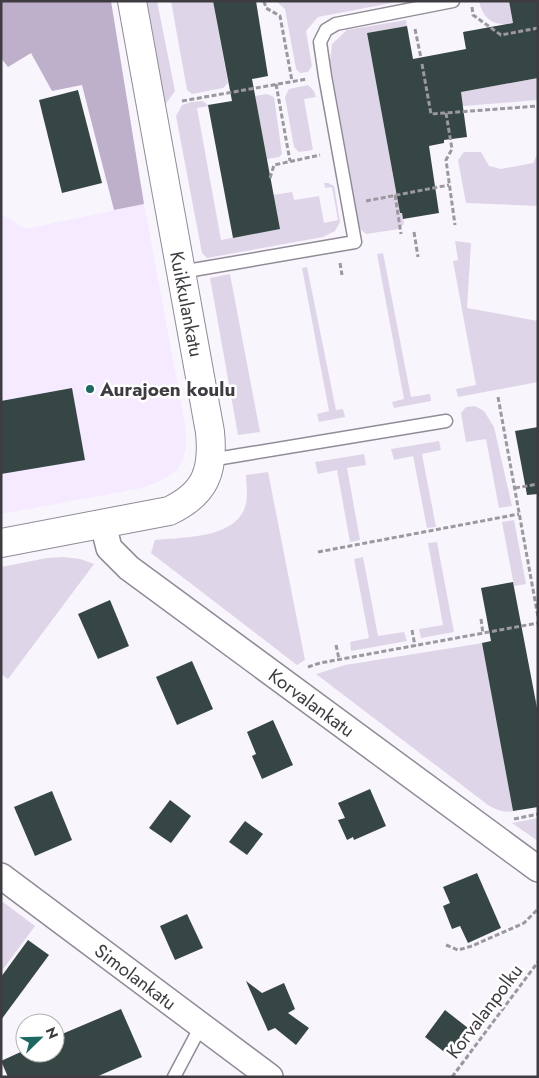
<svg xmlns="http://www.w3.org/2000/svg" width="539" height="1078" font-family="Jost,sans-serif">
	<rect width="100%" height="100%" fill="#f9f5fd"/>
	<polygon fill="#f5eaff" points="144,204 186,430 186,447 183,459 177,470 171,474 161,481 142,488 1,514 1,214 26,229"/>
	<g fill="#dfd5e8">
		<polygon points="147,1 157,1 175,91 165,105"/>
		<polygon points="171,1 213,1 228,83 223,88 192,94 187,90"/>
		<polygon points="276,1 402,1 318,17 306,31 312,66 308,72 300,73 296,69 285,9"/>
		<path d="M 479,1 L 509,1 L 513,23 C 495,27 483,20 479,1 Z"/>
		<polygon points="406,20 407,26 367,33 396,191 398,191 404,224 399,229 366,234 360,229 330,61 332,44 347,30"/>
		<polygon points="538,78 538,100 440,108 438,96"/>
		<polygon points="308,85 314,91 316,97 304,99 313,150 299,152 294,147 285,97 289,89"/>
		<polygon points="267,94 274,97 282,154 279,157 267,159 255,96"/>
		<polygon points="203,101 209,106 197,108 221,240 279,229 273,195 292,192 294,200 319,196 324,223 338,220 332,187 325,188 324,183 328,183 334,186 340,222 335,231 323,237 207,258 202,253 176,116 182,105 191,102"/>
		<polygon points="464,152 481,152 489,166 501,169 533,163 538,153 538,206 466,203 458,160"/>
		<polygon points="455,241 471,243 467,308 538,321 538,382 458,397 456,389 476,385 453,261 458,260"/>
		<polygon points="383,253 411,397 430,394 431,401 394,408 392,402 404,399 377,254"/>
		<polygon points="307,267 336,410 343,409 345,417 319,422 317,414 329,411 302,268"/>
		<polygon points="230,274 260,432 238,435 210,278"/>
		<polygon points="475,406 484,411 494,427 512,506 499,508 486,439 466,442 461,413 466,407"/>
		<polygon points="439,441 441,450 422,454 436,527 427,528 413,456 394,460 391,449"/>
		<polygon points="364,454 366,465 347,468 360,540 350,542 337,470 318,474 315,462"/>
		<path d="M 268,472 L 305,660 L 297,665 L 151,553 L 155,540 C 183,537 239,539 246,503 C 248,494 246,484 246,475 Z"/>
		<polygon points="514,520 526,584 514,586 502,522"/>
		<polygon points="437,542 454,632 421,638 419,629 443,625 428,543"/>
		<polygon points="64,557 80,559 94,564 8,679 1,674 1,567 47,558"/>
		<polygon points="363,557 378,636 404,632 407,641 351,651 350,642 369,638 354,559"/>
		<path d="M 483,643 L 513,811 C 503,813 497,810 488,805 L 316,674 L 345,665 Z"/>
		<polygon points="538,818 538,841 512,823"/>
		<polygon points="3,902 35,926 1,972 1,904"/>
	</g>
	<polygon fill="#beafcb" points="1,1 111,1 144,204 114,210 82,85 52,91 31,53 8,67 1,58"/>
	<g fill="#364644">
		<polygon points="213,1 256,1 268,76 252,79 280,229 233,238 208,105 232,101"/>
		<polygon points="509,1 538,1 538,78 461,92 467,137 444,140 444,143 429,146 439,213 403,219 402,213 400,213 367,33 407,26 413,59 466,49 463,32 513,23"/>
		<polygon points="78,90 102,183 62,193 39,100"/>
		<polygon points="72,388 85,460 1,474 1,401"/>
		<polygon points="538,427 538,494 527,495 515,431"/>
		<polygon points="513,582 538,713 538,807 513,811 482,643 491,641 481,588"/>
		<polygon points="110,600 129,646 98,659 78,614"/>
		<polygon points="192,661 213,709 177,725 156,677"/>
		<polygon points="273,720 293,765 262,779 252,756 256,754 247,732"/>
		<polygon points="370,789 386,826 354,840 353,837 347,840 338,820 345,818 338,803"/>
		<polygon points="52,791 72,840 35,856 14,807"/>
		<polygon points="170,800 191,816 171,843 149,828"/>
		<polygon points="245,821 263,834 247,855 229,842"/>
		<polygon points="477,873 501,928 468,943 460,926 452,929 443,906 450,903 443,887"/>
		<polygon points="187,914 203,948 175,960 160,926"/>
		<polygon points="28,940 49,955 1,1020 1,977"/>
		<polygon points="246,981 262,993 284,983 295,1009 288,1013 309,1028 296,1045 275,1028 268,1031"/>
		<polygon points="121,1009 142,1057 96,1077 8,1077 1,1061 25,1050 25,1053 55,1053 55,1037"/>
		<polygon points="445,1010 468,1028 447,1054 425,1037"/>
	</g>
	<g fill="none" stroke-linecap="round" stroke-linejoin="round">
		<g stroke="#918b97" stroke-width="15">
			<g id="lane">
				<polyline points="181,272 355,242 325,76 320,42 326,30 336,24 453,1"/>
				<polyline points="210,460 446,421"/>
				<polyline points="174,1077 202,1024"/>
			</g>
		</g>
		<g stroke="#918b97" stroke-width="28">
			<g id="street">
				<path id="s1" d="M 103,524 L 109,548 L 129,568 L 538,869"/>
				<path id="s2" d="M 1,876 L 270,1077"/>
			</g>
		</g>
		<g stroke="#918b97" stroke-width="30">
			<path id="secondary" d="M 1,543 L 169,511 C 205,494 214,472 210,432 L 132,1"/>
		</g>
		<g stroke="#9b989f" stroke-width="3" stroke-dasharray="5 2.5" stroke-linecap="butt">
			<polyline points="264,1 266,8 280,16 292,81"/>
			<polyline points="472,7 473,15 501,35 538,28"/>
			<polyline points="415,29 421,58"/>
			<polyline points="422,64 431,114 538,106"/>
			<polyline points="276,84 290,161"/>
			<polyline points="182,101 307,79"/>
			<polyline points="446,113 452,149 446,160 455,225"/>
			<polyline points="270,178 274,165 320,155"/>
			<polyline points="395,195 401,234"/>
			<polyline points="366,201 449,185"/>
			<polyline points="414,232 418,257"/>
			<polyline points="340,263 342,275"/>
			<polyline points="498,397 538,617"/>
			<polyline points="515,488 538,484"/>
			<polyline points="318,552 519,514"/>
			<polyline points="481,619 483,634"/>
			<polyline points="412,630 415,646"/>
			<polyline points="336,645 339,659"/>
			<polyline points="308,667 320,663 538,623"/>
			<polyline points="514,819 538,814"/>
			<polyline points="446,945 458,950 472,946 524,923 538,909"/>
			<polyline points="452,1077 538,962"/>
		</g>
		<use href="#lane" stroke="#fff" stroke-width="12"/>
		<use href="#street" stroke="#fff" stroke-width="25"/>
		<use href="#secondary" stroke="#fff" stroke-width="28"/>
	</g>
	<circle fill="#1e6862" stroke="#fff" stroke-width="2" cx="90" cy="389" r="5"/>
	<g text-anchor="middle" stroke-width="5" stroke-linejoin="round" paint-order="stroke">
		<g font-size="19" fill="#3e3b41" stroke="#fff">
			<text transform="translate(187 304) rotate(79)" y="7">Kuikkulankatu</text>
			<text dy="7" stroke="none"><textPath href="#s1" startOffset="280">Korvalankatu</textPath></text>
			<text dy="7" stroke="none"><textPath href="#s2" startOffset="168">Simolankatu</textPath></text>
			<text transform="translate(484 1011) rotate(-53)" y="7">Korvalanpolku</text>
		</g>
		<g font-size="19" font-weight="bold" fill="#3e3b41" stroke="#fff" text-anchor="start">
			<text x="100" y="396">Aurajoen koulu</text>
		</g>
	</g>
	<rect width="539" height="1078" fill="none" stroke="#3e3b41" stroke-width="5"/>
	<g transform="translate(40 1038) rotate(67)"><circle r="24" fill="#ffffff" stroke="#b2b1b3"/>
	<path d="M0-4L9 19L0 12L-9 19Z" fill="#1e6862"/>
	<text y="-8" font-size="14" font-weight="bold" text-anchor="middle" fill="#3e3b41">N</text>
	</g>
</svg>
